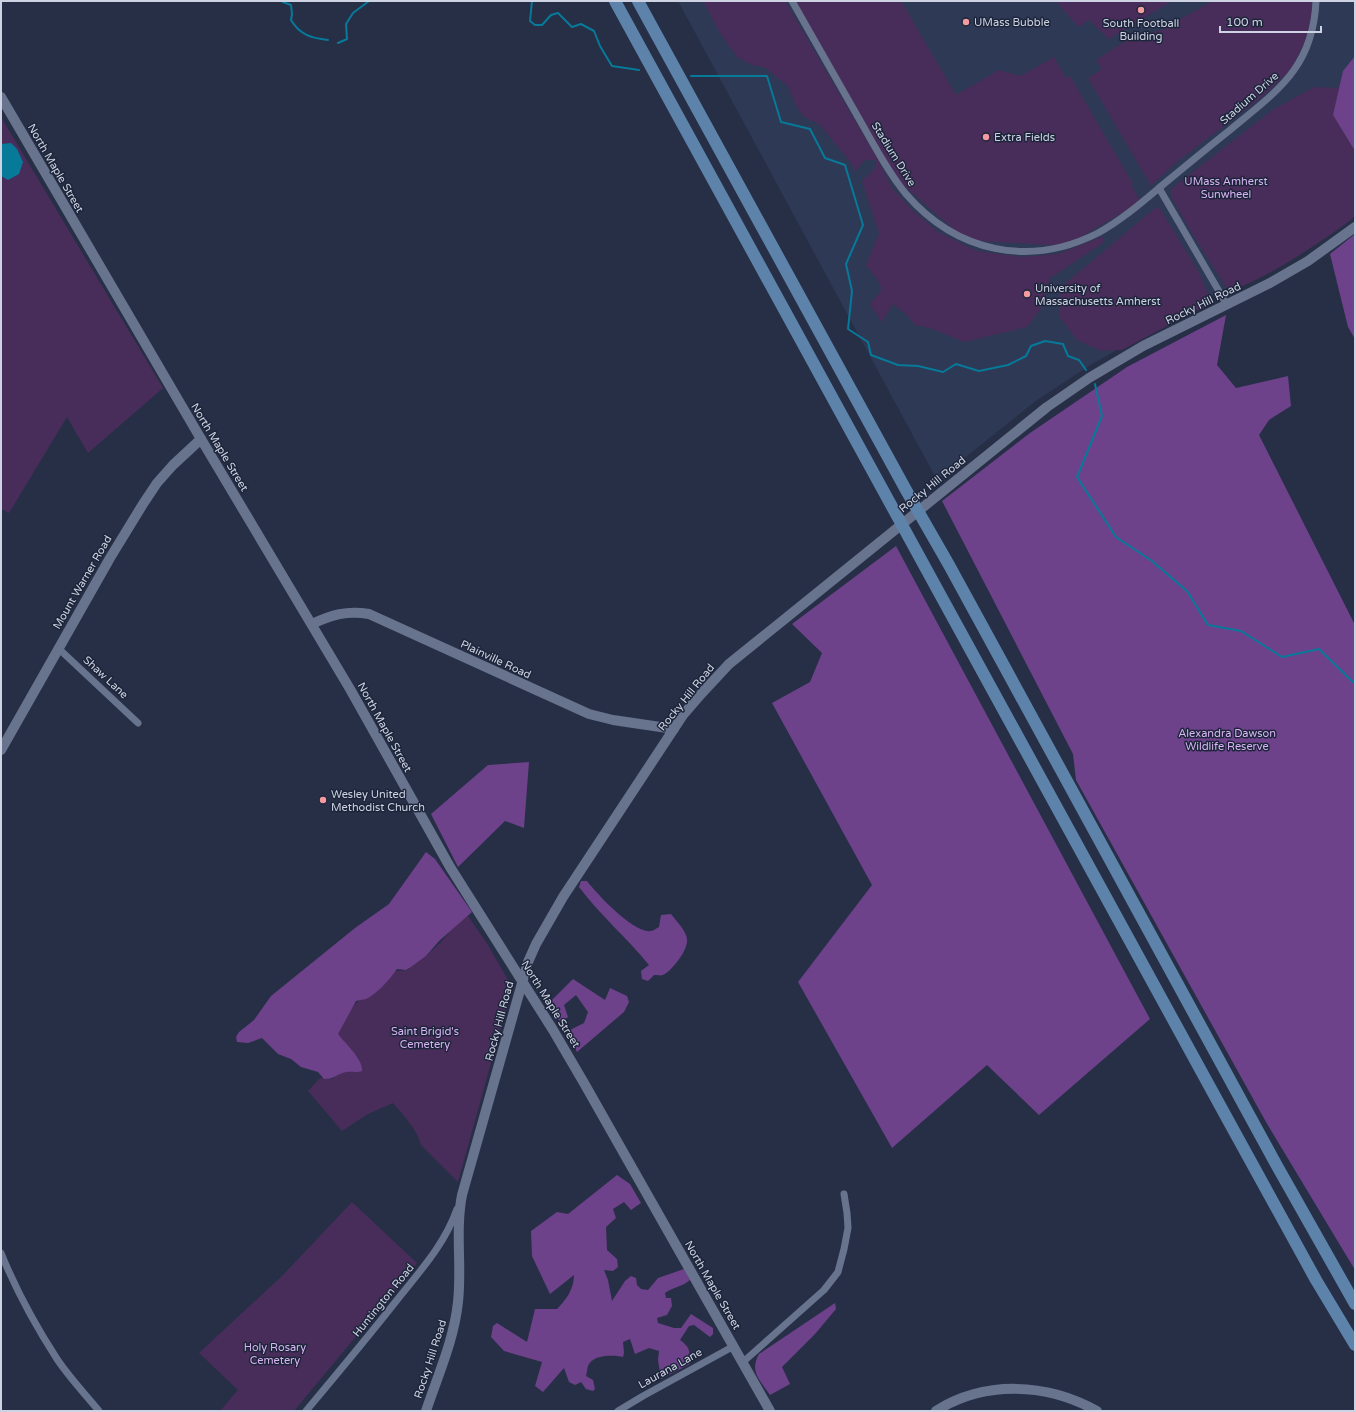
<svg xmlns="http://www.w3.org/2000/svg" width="1356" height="1412" font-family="'Varela Round',sans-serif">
	<rect width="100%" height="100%" fill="#262f46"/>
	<polygon fill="#2e3955" points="678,1 1355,1 1355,214 1342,223 1092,364 1037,400 937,480"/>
	<g fill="#482d5a">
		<polygon points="703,1 785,1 878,160 892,188 911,209 938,232 977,251 1022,257 1058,254 1104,236 1103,243 1050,278 1041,308 1027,327 964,342 930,328 915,325 907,315 893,304 882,322 870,304 882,289 877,279 866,265 879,233 862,181 875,168 875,162 877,160 865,160 855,171 852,164 819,124 804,117 795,104 788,86 764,67 752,65 737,57 720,33"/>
		<polygon points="791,1 901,1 956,95 999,70 1021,76 1054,57 1066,78 1070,76 1133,184 1131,185 1141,202 1065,246 966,240 896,179"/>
		<polygon points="1056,1 1172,1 1109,39 1089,20 1078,27"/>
		<polygon points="1212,1 1312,1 1310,23 1306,40 1291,69 1262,97 1178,161 1151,186 1088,78 1102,69 1096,60 1126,41 1143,34 1162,30"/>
		<path d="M 1314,87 L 1339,88 L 1333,115 L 1355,151 L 1355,216 C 1344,226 1331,234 1318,243 C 1290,262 1261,279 1229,292 L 1193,235 L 1171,196 L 1171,189 L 1274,109 Z"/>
		<polygon points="1,117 163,388 88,453 67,417 9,513 1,509"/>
		<polygon points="1159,207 1198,271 1211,300 1208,306 1195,311 1122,350 1101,351 1077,340 1059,316 1059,289 1154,209"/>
		<path d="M 466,913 L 488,945 L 512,987 L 458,1182 L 421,1145 C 417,1129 404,1116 393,1103 L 368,1114 L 342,1131 L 308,1091 L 320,1078 L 332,1079 L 359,1059 L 331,1026 L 391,972 L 407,970 L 426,956 L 441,942 Z"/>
		<polygon points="352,1202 417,1263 294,1411 220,1411 238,1390 199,1353 282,1276"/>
	</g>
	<g fill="#6e418b">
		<polygon points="1355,56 1355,151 1333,115 1343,71"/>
		<polygon points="1355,234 1355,339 1348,327 1330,254"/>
		<polygon points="1226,315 1217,365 1236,388 1288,376 1291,406 1269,420 1259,435 1355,625 1355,1270 1266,1122 1076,780 1073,754 942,501 1030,433 1127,367"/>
		<polygon points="896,546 1150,1019 1039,1115 987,1065 892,1148 798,982 872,885 772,703 810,682 822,653 792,624"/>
		<polygon points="529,762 524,828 505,821 458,867 431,814 488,765"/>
		<path d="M 426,852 L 435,859 L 472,912 L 439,941 L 426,956 L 411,967 L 406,970 L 397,969 C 390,979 377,994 366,999 C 363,1000 359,1000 356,1001 L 338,1034 C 344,1042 364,1060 362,1071 C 356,1073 351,1071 346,1072 C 336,1074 336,1079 324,1079 L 318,1072 L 301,1067 L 291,1059 L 278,1054 L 262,1038 L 248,1043 L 237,1042 L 236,1037 L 239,1032 L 254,1020 L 271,996 L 355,928 L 389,904 Z"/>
		<path d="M 581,881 L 587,881 C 597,894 634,934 651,931 C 653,931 657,928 659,927 L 661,915 L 671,914 C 676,921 687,931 687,940 C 688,950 672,971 663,975 C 661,976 656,975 654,975 L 648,981 L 642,979 L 641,971 L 649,965 C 627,938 600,915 579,887 Z"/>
		<polygon points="573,979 605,1000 610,988 627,996 629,1002 624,1012 577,1052 566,1032 584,1023 588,1012 576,995 564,1005 568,1017 560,1023 550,1002"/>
		<path d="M 617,1175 L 630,1184 L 641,1203 L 631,1210 L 624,1202 L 613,1209 L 616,1218 L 606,1227 L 607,1250 L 617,1259 L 618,1267 L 613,1271 L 604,1270 L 608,1280 L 612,1301 L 625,1281 L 631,1276 L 636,1278 L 637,1285 L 641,1289 L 648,1290 L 658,1278 L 684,1269 L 690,1280 C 682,1287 673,1287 665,1293 L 666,1298 L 671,1298 L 672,1306 L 667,1315 L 657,1318 L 658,1323 L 674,1328 L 681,1328 L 691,1314 L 713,1328 L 713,1334 L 710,1337 L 694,1325 L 689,1326 L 680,1340 C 690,1347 690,1351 690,1364 L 661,1379 L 658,1360 L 659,1351 L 649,1348 L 635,1354 L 630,1339 L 623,1342 L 624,1353 L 623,1357 C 613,1355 593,1354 588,1366 C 587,1369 587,1373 586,1376 L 593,1380 L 595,1389 L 593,1391 L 586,1389 L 581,1382 L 575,1385 L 569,1382 L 564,1368 L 543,1392 L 535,1386 L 542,1362 L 504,1351 L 491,1337 L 493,1326 L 497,1323 L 527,1342 L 535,1309 L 557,1309 C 566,1300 574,1289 574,1275 L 550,1294 L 532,1256 L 531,1231 L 557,1212 L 568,1214 Z"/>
		<path d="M 835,1303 L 836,1309 L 815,1334 L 782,1367 L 790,1384 L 770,1395 C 760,1380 749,1372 759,1354 Z"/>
	</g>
	<polygon fill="#077999" points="11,143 17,149 23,162 19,174 8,180 1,176 1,144"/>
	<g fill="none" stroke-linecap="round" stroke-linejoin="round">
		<g stroke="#077999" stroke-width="2">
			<path d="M 282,1 L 283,2 L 291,5 L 292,14 L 291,20 C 300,35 311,38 328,40"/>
			<polyline points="532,1 530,21 535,25 542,25 551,15 558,13 572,27 581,24 594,31 600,46 612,66 639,70"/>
			<polyline points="338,43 347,39 346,24 353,13 369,1"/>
			<polyline points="691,76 767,76 781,122 810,129 825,158 845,165 863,225 846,264 852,291 848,329 868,342 871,355 898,365 918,366 943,372 956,364 979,371 1008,365 1026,356 1031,346 1045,341 1063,344 1068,356 1079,360 1086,370"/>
			<polyline points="1095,384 1102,416 1077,477 1116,537 1152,561 1187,591 1208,625 1241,631 1282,657 1319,649 1355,684"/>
		</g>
		<g stroke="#68738d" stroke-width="7">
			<path d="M 792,1 C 814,40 836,78 858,117 C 873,143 887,171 906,194 C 956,252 1029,268 1098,233 C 1120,221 1140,204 1159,188"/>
			<path d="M 1227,305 L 1159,188 C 1182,169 1206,149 1230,130 C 1277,91 1313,68 1316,1"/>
			<polyline points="58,648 138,723"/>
			<path d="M 1,1253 C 16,1290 35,1325 57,1359 C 69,1377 85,1394 99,1411"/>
			<polyline points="743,1362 824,1290 838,1272 844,1249 848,1228 847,1213 844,1194"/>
			<path d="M 306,1411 C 337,1374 368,1337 397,1300 C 420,1271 445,1244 457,1209"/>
			<polyline points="618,1411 643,1396 734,1346"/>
		</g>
		<g stroke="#68738d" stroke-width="10">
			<polyline points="1,97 201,439 350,689 450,867 553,1030 584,1083 770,1411"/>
			<path d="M 312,624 C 331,615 347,610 369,614 L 589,714 L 613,720 L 674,729"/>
			<polyline points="1,750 110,558 143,504 157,483 173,465 201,439"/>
			<path d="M 426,1411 C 438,1375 454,1340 458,1302 C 462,1266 455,1231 462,1195 L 528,962 L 536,944 L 563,897 L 683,715 L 702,693 L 729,664 L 1047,407 L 1089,378 L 1143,346 L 1270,283 L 1308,261 L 1355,227"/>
			<path d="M 936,1411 C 985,1380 1047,1383 1097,1411"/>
		</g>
		<g stroke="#5e83ab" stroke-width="12">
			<polyline points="615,1 1228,1120 1316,1280 1355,1345"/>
			<polyline points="638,1 906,490 949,565 1276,1164 1355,1304"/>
		</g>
	</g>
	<g fill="#f49aa1" stroke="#1d253b" stroke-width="1.5">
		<circle cx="1141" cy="10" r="4"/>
		<circle cx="966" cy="22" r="4"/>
		<circle cx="986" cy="137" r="4"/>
		<circle cx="1027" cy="294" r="4"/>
		<circle cx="323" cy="800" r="4"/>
	</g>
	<g text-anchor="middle" stroke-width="3" stroke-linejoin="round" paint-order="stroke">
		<g font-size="11" fill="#cdd3e2" stroke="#1d253b" text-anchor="start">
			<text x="974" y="26">UMass Bubble</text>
			<text x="1141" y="27" text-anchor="middle">South Football<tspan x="1141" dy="13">Building</tspan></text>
			<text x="994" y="141">Extra Fields</text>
			<text x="1035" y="292">University of<tspan x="1035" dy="13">Massachusetts Amherst</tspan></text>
			<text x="331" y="798">Wesley United<tspan x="331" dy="13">Methodist Church</tspan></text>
		</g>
		<g font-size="11" fill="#cdd3e2" stroke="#1d253b">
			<text transform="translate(1249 98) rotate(-41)" y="4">Stadium Drive</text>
			<text transform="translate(894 154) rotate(58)" y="4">Stadium Drive</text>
			<text transform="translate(56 168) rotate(60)" y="4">North Maple Street</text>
			<text transform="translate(1203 303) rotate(-26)" y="4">Rocky Hill Road</text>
			<text transform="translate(220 447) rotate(59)" y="4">North Maple Street</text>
			<text transform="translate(932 484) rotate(-39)" y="4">Rocky Hill Road</text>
			<text transform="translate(82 582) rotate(-60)" y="4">Mount Warner Road</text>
			<text transform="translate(496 659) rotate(25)" y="4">Plainville Road</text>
			<text transform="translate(106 677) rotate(43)" y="4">Shaw Lane</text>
			<text transform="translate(686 697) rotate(-51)" y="4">Rocky Hill Road</text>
			<text transform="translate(385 727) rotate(61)" y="4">North Maple Street</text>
			<text transform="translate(551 1004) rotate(58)" y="4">North Maple Street</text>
			<text transform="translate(499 1021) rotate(-75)" y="4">Rocky Hill Road</text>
			<text transform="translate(713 1285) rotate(60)" y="4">North Maple Street</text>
			<text transform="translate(383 1300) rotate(-51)" y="4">Huntington Road</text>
			<text transform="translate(430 1359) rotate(-72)" y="4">Rocky Hill Road</text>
			<text transform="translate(670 1368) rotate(-29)" y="4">Laurana Lane</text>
		</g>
		<g font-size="11" fill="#d8b4f2" stroke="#1d253b">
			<text x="1226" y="185">UMass Amherst<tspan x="1226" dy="13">Sunwheel</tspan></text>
			<text x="1227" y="737">Alexandra Dawson<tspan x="1227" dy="13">Wildlife Reserve</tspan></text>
			<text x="425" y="1035">Saint Brigid's<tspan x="425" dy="13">Cemetery</tspan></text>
			<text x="275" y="1351">Holy Rosary<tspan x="275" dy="13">Cemetery</tspan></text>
		</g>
	</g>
	<rect width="1356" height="1412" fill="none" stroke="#cdd3e2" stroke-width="4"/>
	<path d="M1220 26v6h101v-6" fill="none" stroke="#cdd3e2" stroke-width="2"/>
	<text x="1226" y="26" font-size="12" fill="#cdd3e2" stroke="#1d253b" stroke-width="3" paint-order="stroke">100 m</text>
</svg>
